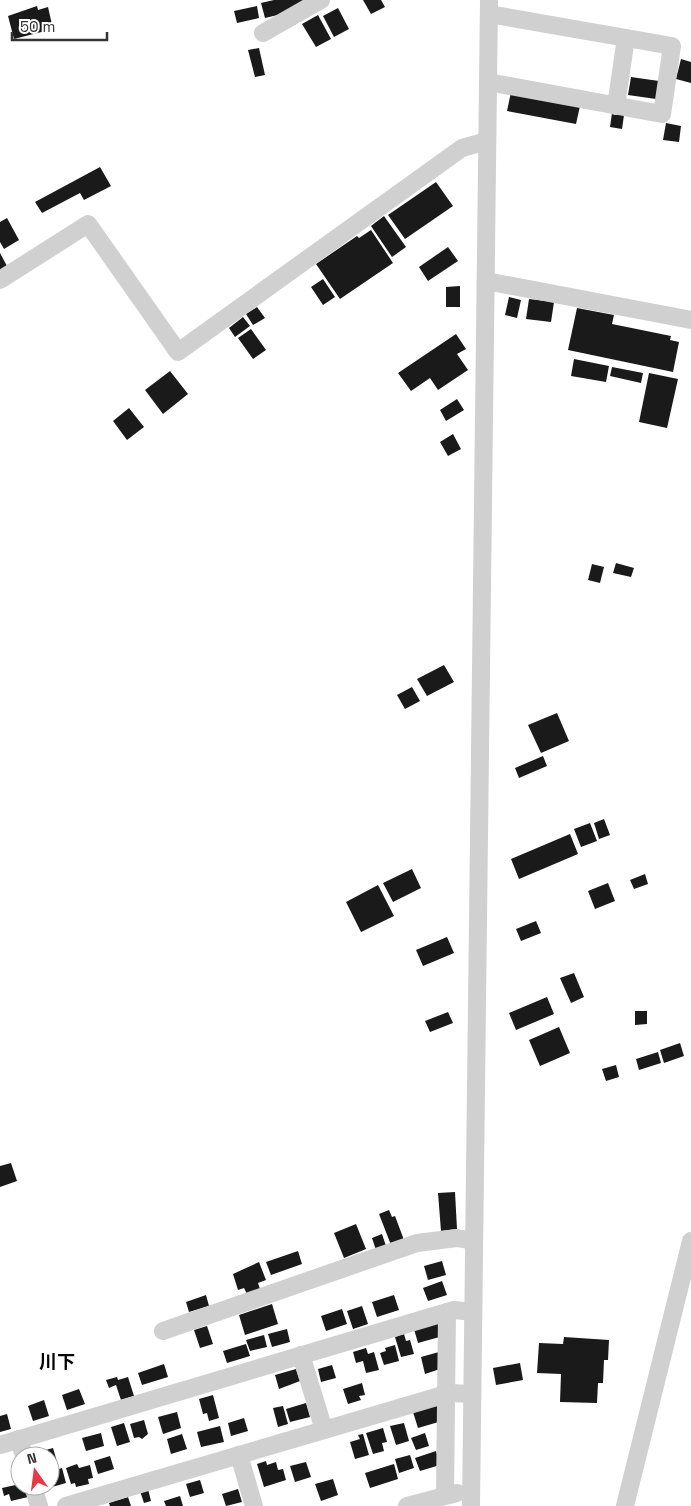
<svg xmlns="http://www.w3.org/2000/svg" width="691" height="1506" font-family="'Space Grotesk','Noto Sans JP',sans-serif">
	<rect width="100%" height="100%" fill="#fff"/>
	<g fill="#1a1a1a">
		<polygon points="274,0 306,0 299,10 265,18 261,3"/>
		<polygon points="363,0 381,0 385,7 371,14"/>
		<polygon points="37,6 38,10 48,7 53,29 14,39 8,16"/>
		<polygon points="257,6 259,18 237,23 234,11"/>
		<polygon points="338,8 349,29 334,37 323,16"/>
		<polygon points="318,15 331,39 316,47 302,24"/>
		<polygon points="259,48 265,75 255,77 248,50"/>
		<polygon points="681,59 691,62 691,83 676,79"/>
		<polygon points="631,77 659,81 656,99 628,95"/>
		<polygon points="511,92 580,106 576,124 507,111"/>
		<polygon points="612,113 624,115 622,129 610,127"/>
		<polygon points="666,123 681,126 679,142 663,140"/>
		<polygon points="100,167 111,186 84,200 80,193 42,213 35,202"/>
		<polygon points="436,182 453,206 405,239 388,215"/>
		<polygon points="384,216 406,247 392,257 371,226"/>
		<polygon points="7,218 19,240 4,249 0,242 0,222"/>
		<polygon points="371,230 393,263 340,299 316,264 357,236 359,238"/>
		<polygon points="448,247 458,261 428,281 419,267"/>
		<polygon points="0,253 7,266 0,270"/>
		<polygon points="323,279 335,297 323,305 311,287"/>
		<polygon points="460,286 460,307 446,307 446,287"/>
		<polygon points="509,297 521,300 517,318 505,315"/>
		<polygon points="529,299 554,302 551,322 526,319"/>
		<polygon points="257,307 265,318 253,325 246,314"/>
		<polygon points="577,308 614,315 612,324 671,336 670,340 679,342 673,372 568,350"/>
		<polygon points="243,317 250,326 235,337 229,328"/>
		<polygon points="251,329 266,350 253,359 238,338"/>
		<polygon points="456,334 466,349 457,354 468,370 438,390 430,378 411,391 398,373"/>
		<polygon points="574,359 609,366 606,382 571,376"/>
		<polygon points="612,367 643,373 641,383 610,376"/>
		<polygon points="170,371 188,394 163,414 145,390"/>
		<polygon points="649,373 678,379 667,428 639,422"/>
		<polygon points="457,399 464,410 446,421 440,410"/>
		<polygon points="129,408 144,427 127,440 113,421"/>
		<polygon points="453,434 461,449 448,456 440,442"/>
		<polygon points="616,563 634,568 631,577 613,573"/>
		<polygon points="592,564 604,567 600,583 588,580"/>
		<polygon points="444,665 454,682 427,696 417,679"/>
		<polygon points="412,687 420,701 405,709 397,695"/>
		<polygon points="557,713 569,741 541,753 528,725"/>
		<polygon points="543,756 547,766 519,778 515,768"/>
		<polygon points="604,819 610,835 599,839 594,823"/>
		<polygon points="590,823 597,841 581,847 574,829"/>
		<polygon points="570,834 578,854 519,879 511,859"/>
		<polygon points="412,869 421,888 393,902 383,883"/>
		<polygon points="645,874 648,884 634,889 630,880"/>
		<polygon points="608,883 615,901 595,909 588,891"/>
		<polygon points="378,885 394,916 361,932 346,902"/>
		<polygon points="536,921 541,933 521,941 516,929"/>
		<polygon points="447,937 454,953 423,966 416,950"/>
		<polygon points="574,973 584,997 571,1003 560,978"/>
		<polygon points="547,997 554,1014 516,1030 509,1013"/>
		<polygon points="635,1011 647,1011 647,1024 635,1025"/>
		<polygon points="448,1012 453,1023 430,1032 425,1021"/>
		<polygon points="559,1027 570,1053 540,1066 529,1040"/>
		<polygon points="680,1043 684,1056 664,1063 660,1050"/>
		<polygon points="658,1052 661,1063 639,1070 636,1059"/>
		<polygon points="616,1065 619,1077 606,1081 602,1069"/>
		<polygon points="11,1163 17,1181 0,1187 0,1166"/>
		<polygon points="455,1192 457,1229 441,1231 438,1193"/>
		<polygon points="389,1210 392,1217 395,1216 404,1240 391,1245 379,1214"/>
		<polygon points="356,1224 366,1249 344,1258 334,1233"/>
		<polygon points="382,1234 386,1246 376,1250 372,1238"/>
		<polygon points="298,1251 302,1264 271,1275 266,1262"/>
		<polygon points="442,1261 446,1275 428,1280 424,1266"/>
		<polygon points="259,1262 266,1280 258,1283 260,1289 247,1294 244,1288 238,1290 233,1274"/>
		<polygon points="442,1281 447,1295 428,1301 423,1288"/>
		<polygon points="206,1295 209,1306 189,1312 186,1302"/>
		<polygon points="394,1295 399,1310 377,1317 372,1302"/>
		<polygon points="272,1304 278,1324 245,1335 239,1315"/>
		<polygon points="362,1306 368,1324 353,1329 347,1311"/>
		<polygon points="342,1309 347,1324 326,1331 321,1316"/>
		<polygon points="439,1322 443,1336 418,1343 414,1329"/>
		<polygon points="207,1326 213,1344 200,1348 194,1330"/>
		<polygon points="287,1329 290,1342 272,1347 268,1334"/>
		<polygon points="404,1334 406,1341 410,1340 414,1354 401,1357 395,1337"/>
		<polygon points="264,1335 267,1347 250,1351 246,1340"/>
		<polygon points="564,1337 609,1340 608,1360 604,1360 603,1383 598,1383 597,1403 560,1402 561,1374 537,1373 539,1343 563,1344"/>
		<polygon points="246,1344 250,1356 227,1363 223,1351"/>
		<polygon points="395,1345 399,1361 384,1365 380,1353 386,1351 385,1348"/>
		<polygon points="366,1348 368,1354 374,1352 379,1370 366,1373 363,1361 356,1363 353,1352"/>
		<polygon points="439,1352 443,1368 425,1374 421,1357"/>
		<polygon points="520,1363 523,1380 496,1385 493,1368"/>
		<polygon points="164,1364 168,1377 142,1385 138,1373"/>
		<polygon points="332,1365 336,1378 321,1382 318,1369"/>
		<polygon points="296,1369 300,1381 279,1389 275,1375"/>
		<polygon points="117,1377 118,1380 128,1377 134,1396 121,1400 116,1385 109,1388 106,1380"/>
		<polygon points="362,1383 365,1395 359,1396 361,1400 348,1404 343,1389"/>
		<polygon points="79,1389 85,1404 67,1410 62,1395"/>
		<polygon points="213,1395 219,1418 209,1421 207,1413 203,1414 199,1399"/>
		<polygon points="44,1400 49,1416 33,1421 28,1406"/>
		<polygon points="306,1403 310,1417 290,1422 286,1409"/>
		<polygon points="437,1405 442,1421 418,1428 413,1412"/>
		<polygon points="283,1406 288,1424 278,1427 273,1408"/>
		<polygon points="177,1412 181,1428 163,1434 158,1417"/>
		<polygon points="7,1414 11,1429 0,1432 0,1416"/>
		<polygon points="244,1418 248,1431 231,1436 228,1423"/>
		<polygon points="144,1420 148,1434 142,1439 139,1437 134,1438 130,1424"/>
		<polygon points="124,1423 130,1442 117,1446 111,1427"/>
		<polygon points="404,1423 409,1441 396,1445 390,1426"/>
		<polygon points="220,1426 224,1442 201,1447 197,1432"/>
		<polygon points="383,1428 387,1442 382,1443 384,1451 373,1454 366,1433"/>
		<polygon points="101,1433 104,1446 86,1451 82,1438"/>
		<polygon points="425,1433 429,1446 416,1450 411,1438"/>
		<polygon points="182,1434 187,1449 171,1454 167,1439"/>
		<polygon points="363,1434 369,1455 355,1459 350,1442 360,1439 358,1435"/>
		<polygon points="53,1448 58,1465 50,1467 50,1456 36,1456 35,1453"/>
		<polygon points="436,1451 440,1465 420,1471 415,1458"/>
		<polygon points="410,1455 414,1468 399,1473 395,1459"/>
		<polygon points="110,1456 114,1469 98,1474 94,1461"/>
		<polygon points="266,1461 267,1465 276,1462 278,1470 283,1469 286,1480 264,1487 257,1464"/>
		<polygon points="306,1462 311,1477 295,1482 290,1466"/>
		<polygon points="77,1464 79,1468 90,1465 93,1478 88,1479 89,1484 76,1487 75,1483 71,1484 66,1468"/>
		<polygon points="394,1464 398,1479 370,1488 365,1473"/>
		<polygon points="62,1468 66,1483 45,1489 44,1486 50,1486 50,1472"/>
		<polygon points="333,1479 338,1495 321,1501 315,1484"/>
		<polygon points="200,1480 204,1493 190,1497 186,1484"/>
		<polygon points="20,1484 20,1486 25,1486 28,1497 11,1501 9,1494 4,1496 2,1488"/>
		<polygon points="148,1489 151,1501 144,1503 140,1491"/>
		<polygon points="238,1489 242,1502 226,1506 222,1494"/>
		<polygon points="180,1496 183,1506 166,1506 164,1501"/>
		<polygon points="128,1497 131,1506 110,1506 109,1503"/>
	</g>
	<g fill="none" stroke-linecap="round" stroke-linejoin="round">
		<g stroke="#d0d0d0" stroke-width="18">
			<polyline points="263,33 321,0"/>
			<polyline points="488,82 662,114 672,46 489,14"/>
			<polyline points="616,106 626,38"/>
			<polyline points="0,280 88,224 178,352 462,148 487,141"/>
			<polyline points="486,281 691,320"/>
			<polyline points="163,1331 417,1243 457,1238 474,1241"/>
			<polyline points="301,1355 324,1430"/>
			<polyline points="19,1439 24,1456"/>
			<polyline points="0,1445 454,1310 473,1312"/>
			<polyline points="239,1455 254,1506"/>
			<polyline points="33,1486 39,1506"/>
			<polyline points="445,1495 447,1312"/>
			<polyline points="66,1506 450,1393 472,1394"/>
			<polyline points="407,1506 457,1493"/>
			<polyline points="471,1506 489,0"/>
			<polyline points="625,1506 691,1241"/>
		</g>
	</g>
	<g text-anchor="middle" stroke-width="5" stroke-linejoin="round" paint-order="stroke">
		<g font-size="18" font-weight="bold" fill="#000" stroke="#fff">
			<text x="57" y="1368">川下</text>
		</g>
	</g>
	<g transform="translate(35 1471) rotate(346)"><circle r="24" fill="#ffffff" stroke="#adadad"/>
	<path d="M0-4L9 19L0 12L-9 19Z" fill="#e63946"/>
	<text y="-8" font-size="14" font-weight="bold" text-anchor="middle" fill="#333333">N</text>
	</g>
	<path d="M12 32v8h95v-8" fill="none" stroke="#333333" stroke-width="2.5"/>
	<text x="20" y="32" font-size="15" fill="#333333" stroke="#ffffff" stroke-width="4" paint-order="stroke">50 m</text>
</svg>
